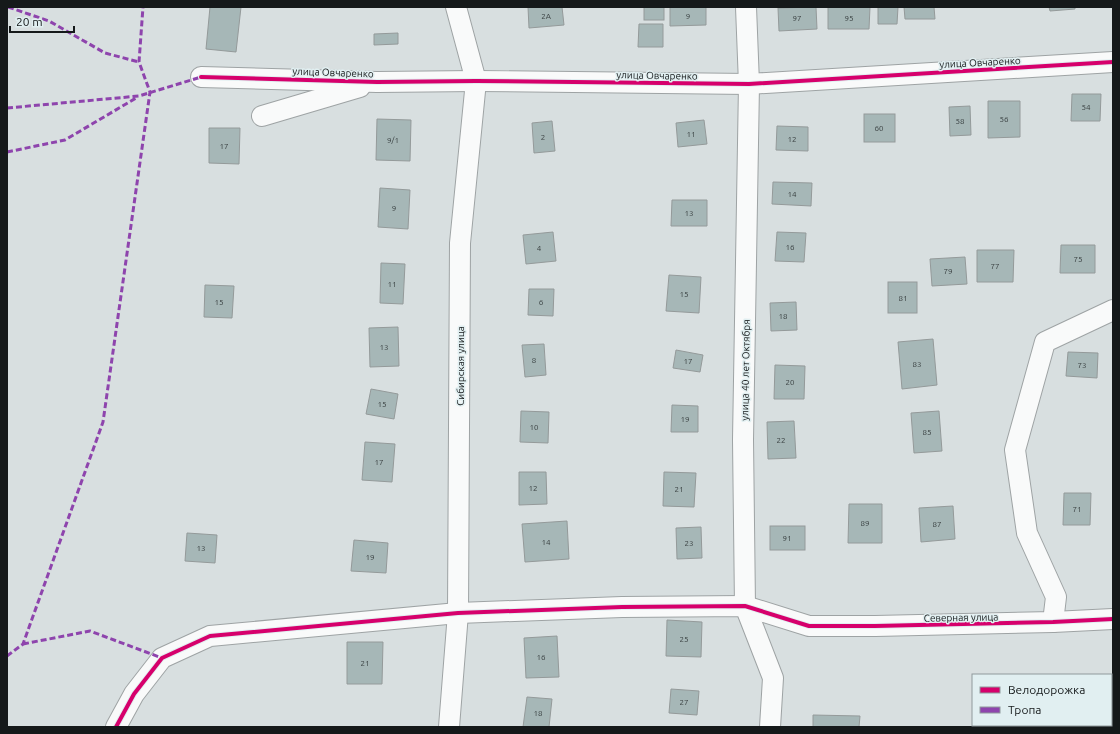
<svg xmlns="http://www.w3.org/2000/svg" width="1120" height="734" font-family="Ubuntu,sans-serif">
	<rect width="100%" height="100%" fill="#d8dfe0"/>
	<g fill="#a6b7b7" stroke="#949a9a">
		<polygon points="210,7 241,7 236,52 206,49"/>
		<polygon points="528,7 562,7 564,25 529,28"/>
		<rect x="644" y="7" width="20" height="13"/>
		<polygon points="670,7 706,7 706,25 670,26"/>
		<polygon points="816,7 817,29 779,31 778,8"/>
		<polygon points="828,7 870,7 869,29 828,29"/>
		<polygon points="878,7 898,7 897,24 878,24"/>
		<polygon points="904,7 934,7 935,19 905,19"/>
		<polygon points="1049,7 1075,7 1075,9 1050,11"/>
		<polygon points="639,24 663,24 663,47 638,47"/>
		<polygon points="398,33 398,44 374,45 374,34"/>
		<polygon points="1072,94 1101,94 1100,121 1071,121"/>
		<polygon points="988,101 1020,101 1020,137 988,138"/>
		<polygon points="970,106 971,135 950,136 949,107"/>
		<rect x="864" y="114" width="31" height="28"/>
		<polygon points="377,119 411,120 410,161 376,160"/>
		<polygon points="704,120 707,144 678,147 676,123"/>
		<polygon points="552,121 555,151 534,153 532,123"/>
		<polygon points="777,126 808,127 808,151 776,150"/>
		<polygon points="209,128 240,128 239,164 209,163"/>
		<polygon points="773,182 812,183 811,206 772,204"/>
		<polygon points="380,188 410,190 408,229 378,227"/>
		<polygon points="672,200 707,200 707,226 671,226"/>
		<polygon points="553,232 556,261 526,264 523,235"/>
		<polygon points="777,232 806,233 804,262 775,261"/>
		<polygon points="1061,245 1095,245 1095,273 1060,273"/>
		<polygon points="977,250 1014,250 1013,282 977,282"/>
		<polygon points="965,257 967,284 932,286 930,259"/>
		<polygon points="381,263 405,264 403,304 380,303"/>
		<polygon points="669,275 701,277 699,313 666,311"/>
		<rect x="888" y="282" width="29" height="31"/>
		<polygon points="205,285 234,286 232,318 204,317"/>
		<polygon points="529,289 554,289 553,316 528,315"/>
		<polygon points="796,302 797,330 771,331 770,303"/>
		<polygon points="398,327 399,366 370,367 369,328"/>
		<polygon points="933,339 937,385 902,389 898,342"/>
		<polygon points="544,344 546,375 525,377 522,345"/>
		<polygon points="676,350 703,355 700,372 673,368"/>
		<polygon points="1068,352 1098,353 1097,378 1066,376"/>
		<polygon points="775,365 805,366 804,399 774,399"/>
		<polygon points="371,389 398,394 394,419 366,414"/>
		<polygon points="672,405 698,406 698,432 671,432"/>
		<polygon points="521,411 549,412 548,443 520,442"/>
		<polygon points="939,411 942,451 914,453 911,413"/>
		<polygon points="794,421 796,458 768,459 767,422"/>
		<polygon points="365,442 395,444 392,482 362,480"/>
		<polygon points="519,472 546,472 547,504 519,505"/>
		<polygon points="664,472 696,473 694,507 663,506"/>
		<polygon points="1064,493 1091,493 1090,525 1063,525"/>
		<polygon points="849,504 882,504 882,543 848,543"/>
		<polygon points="953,506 955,539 921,542 919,508"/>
		<polygon points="567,521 569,559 525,562 522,524"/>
		<rect x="770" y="526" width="35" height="24"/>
		<polygon points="701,527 702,558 677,559 676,528"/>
		<polygon points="187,533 217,535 215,563 185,561"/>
		<polygon points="354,540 388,543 386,573 351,571"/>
		<polygon points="667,620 702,622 701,657 666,656"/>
		<polygon points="557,636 559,677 526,678 524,638"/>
		<polygon points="347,642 383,642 382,684 347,684"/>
		<polygon points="671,689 699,691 697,715 669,713"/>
		<polygon points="527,697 552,699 549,727 523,727"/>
		<polygon points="813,715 860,716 859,727 813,727"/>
	</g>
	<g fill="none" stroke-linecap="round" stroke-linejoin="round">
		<g stroke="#9ea3a4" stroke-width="22">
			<g id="minor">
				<polyline points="746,7 749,84 743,440 745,606 773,678 770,727"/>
				<polyline points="201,77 377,82 476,81 749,84 1113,62"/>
				<polyline points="262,116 360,87"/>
				<polyline points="1053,622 1056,597 1027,533 1015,450 1045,342 1113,310"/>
				<polyline points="116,727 134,694 162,658 210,636 458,613 622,607 745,606 809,626 875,626 1053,622 1113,619"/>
				<polyline points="449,727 458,613 460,243 476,81 456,7"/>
			</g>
		</g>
		<use href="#minor" stroke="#f9fafa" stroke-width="20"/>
		<g stroke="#8e44ad" stroke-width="3" stroke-dasharray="6 3" stroke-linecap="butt">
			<polyline points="8,7 49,21 105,53 139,62"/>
			<polyline points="7,108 139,96 201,77"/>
			<polyline points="7,152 65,140 136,98"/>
			<polyline points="23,644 90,631 162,658"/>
			<polyline points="7,656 23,644 103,422 150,92 139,62 143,7"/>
		</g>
		<g stroke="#e1eff1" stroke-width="6">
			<g id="cycleway">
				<polyline points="201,77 377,82 476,81 749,84 1113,62"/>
				<polyline points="116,727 134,694 162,658 210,636 458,613 622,607 745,606 809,626 875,626 1053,622 1113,619"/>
			</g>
		</g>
		<use href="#cycleway" stroke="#d6006c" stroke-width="4"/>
	</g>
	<g text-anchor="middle" stroke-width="3" stroke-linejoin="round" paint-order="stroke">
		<g font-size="8" fill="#394041">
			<text x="546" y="19">2А</text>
			<text x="688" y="19">9</text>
			<text x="797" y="21">97</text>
			<text x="849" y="21">95</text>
			<text x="1086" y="110">54</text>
			<text x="1004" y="122">56</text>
			<text x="960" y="124">58</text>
			<text x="879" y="131">60</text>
			<text x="691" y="137">11</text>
			<text x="543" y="140">2</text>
			<text x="792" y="142">12</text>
			<text x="393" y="143">9/1</text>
			<text x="224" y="149">17</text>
			<text x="792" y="197">14</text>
			<text x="394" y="211">9</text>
			<text x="689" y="216">13</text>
			<text x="790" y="250">16</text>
			<text x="539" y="251">4</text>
			<text x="1078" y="262">75</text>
			<text x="995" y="269">77</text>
			<text x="948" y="274">79</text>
			<text x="392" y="287">11</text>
			<text x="684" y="297">15</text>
			<text x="903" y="301">81</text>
			<text x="219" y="305">15</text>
			<text x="541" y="305">6</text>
			<text x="783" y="319">18</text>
			<text x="384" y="350">13</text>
			<text x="534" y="363">8</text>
			<text x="688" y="364">17</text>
			<text x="917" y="367">83</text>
			<text x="1082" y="368">73</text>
			<text x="790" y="385">20</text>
			<text x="382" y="407">15</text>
			<text x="685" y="422">19</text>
			<text x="534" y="430">10</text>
			<text x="927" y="435">85</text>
			<text x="781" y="443">22</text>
			<text x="379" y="465">17</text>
			<text x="533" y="491">12</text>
			<text x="679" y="492">21</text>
			<text x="1077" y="512">71</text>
			<text x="865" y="526">89</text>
			<text x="937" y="527">87</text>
			<text x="787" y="541">91</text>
			<text x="546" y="545">14</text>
			<text x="689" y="546">23</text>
			<text x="201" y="551">13</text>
			<text x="370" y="560">19</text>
			<text x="684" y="642">25</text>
			<text x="541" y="660">16</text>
			<text x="365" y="666">21</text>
			<text x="684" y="705">27</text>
			<text x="538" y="716">18</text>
		</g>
		<g font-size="10" fill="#15191a" stroke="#e1eff1">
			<text transform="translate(980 62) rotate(-3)" y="4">улица Овчаренко</text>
			<text transform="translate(333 72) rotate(2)" y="4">улица Овчаренко</text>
			<text transform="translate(657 75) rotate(1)" y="4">улица Овчаренко</text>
			<text transform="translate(460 366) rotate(-90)" y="4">Сибирская улица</text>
			<text transform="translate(745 370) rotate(-89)" y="4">улица 40 лет Октября</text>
			<text transform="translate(961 617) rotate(-1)" y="4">Северная улица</text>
		</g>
	</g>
	<rect width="1120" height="734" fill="none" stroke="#15191a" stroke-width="16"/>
	<rect x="972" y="674" width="140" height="52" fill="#e1eff1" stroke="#8f999b"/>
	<rect x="980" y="687" width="20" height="6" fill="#d6006c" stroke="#8f999b"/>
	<text x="1008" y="694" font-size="12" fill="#15191a">Велодорожка</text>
	<rect x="980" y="707" width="20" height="6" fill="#8e44ad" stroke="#8f999b"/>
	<text x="1008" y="714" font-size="12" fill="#15191a">Тропа</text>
	<path d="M10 26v6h64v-6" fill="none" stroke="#15191a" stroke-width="2"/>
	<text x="16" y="26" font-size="12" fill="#15191a" stroke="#e1eff1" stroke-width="3" paint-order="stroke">20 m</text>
</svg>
